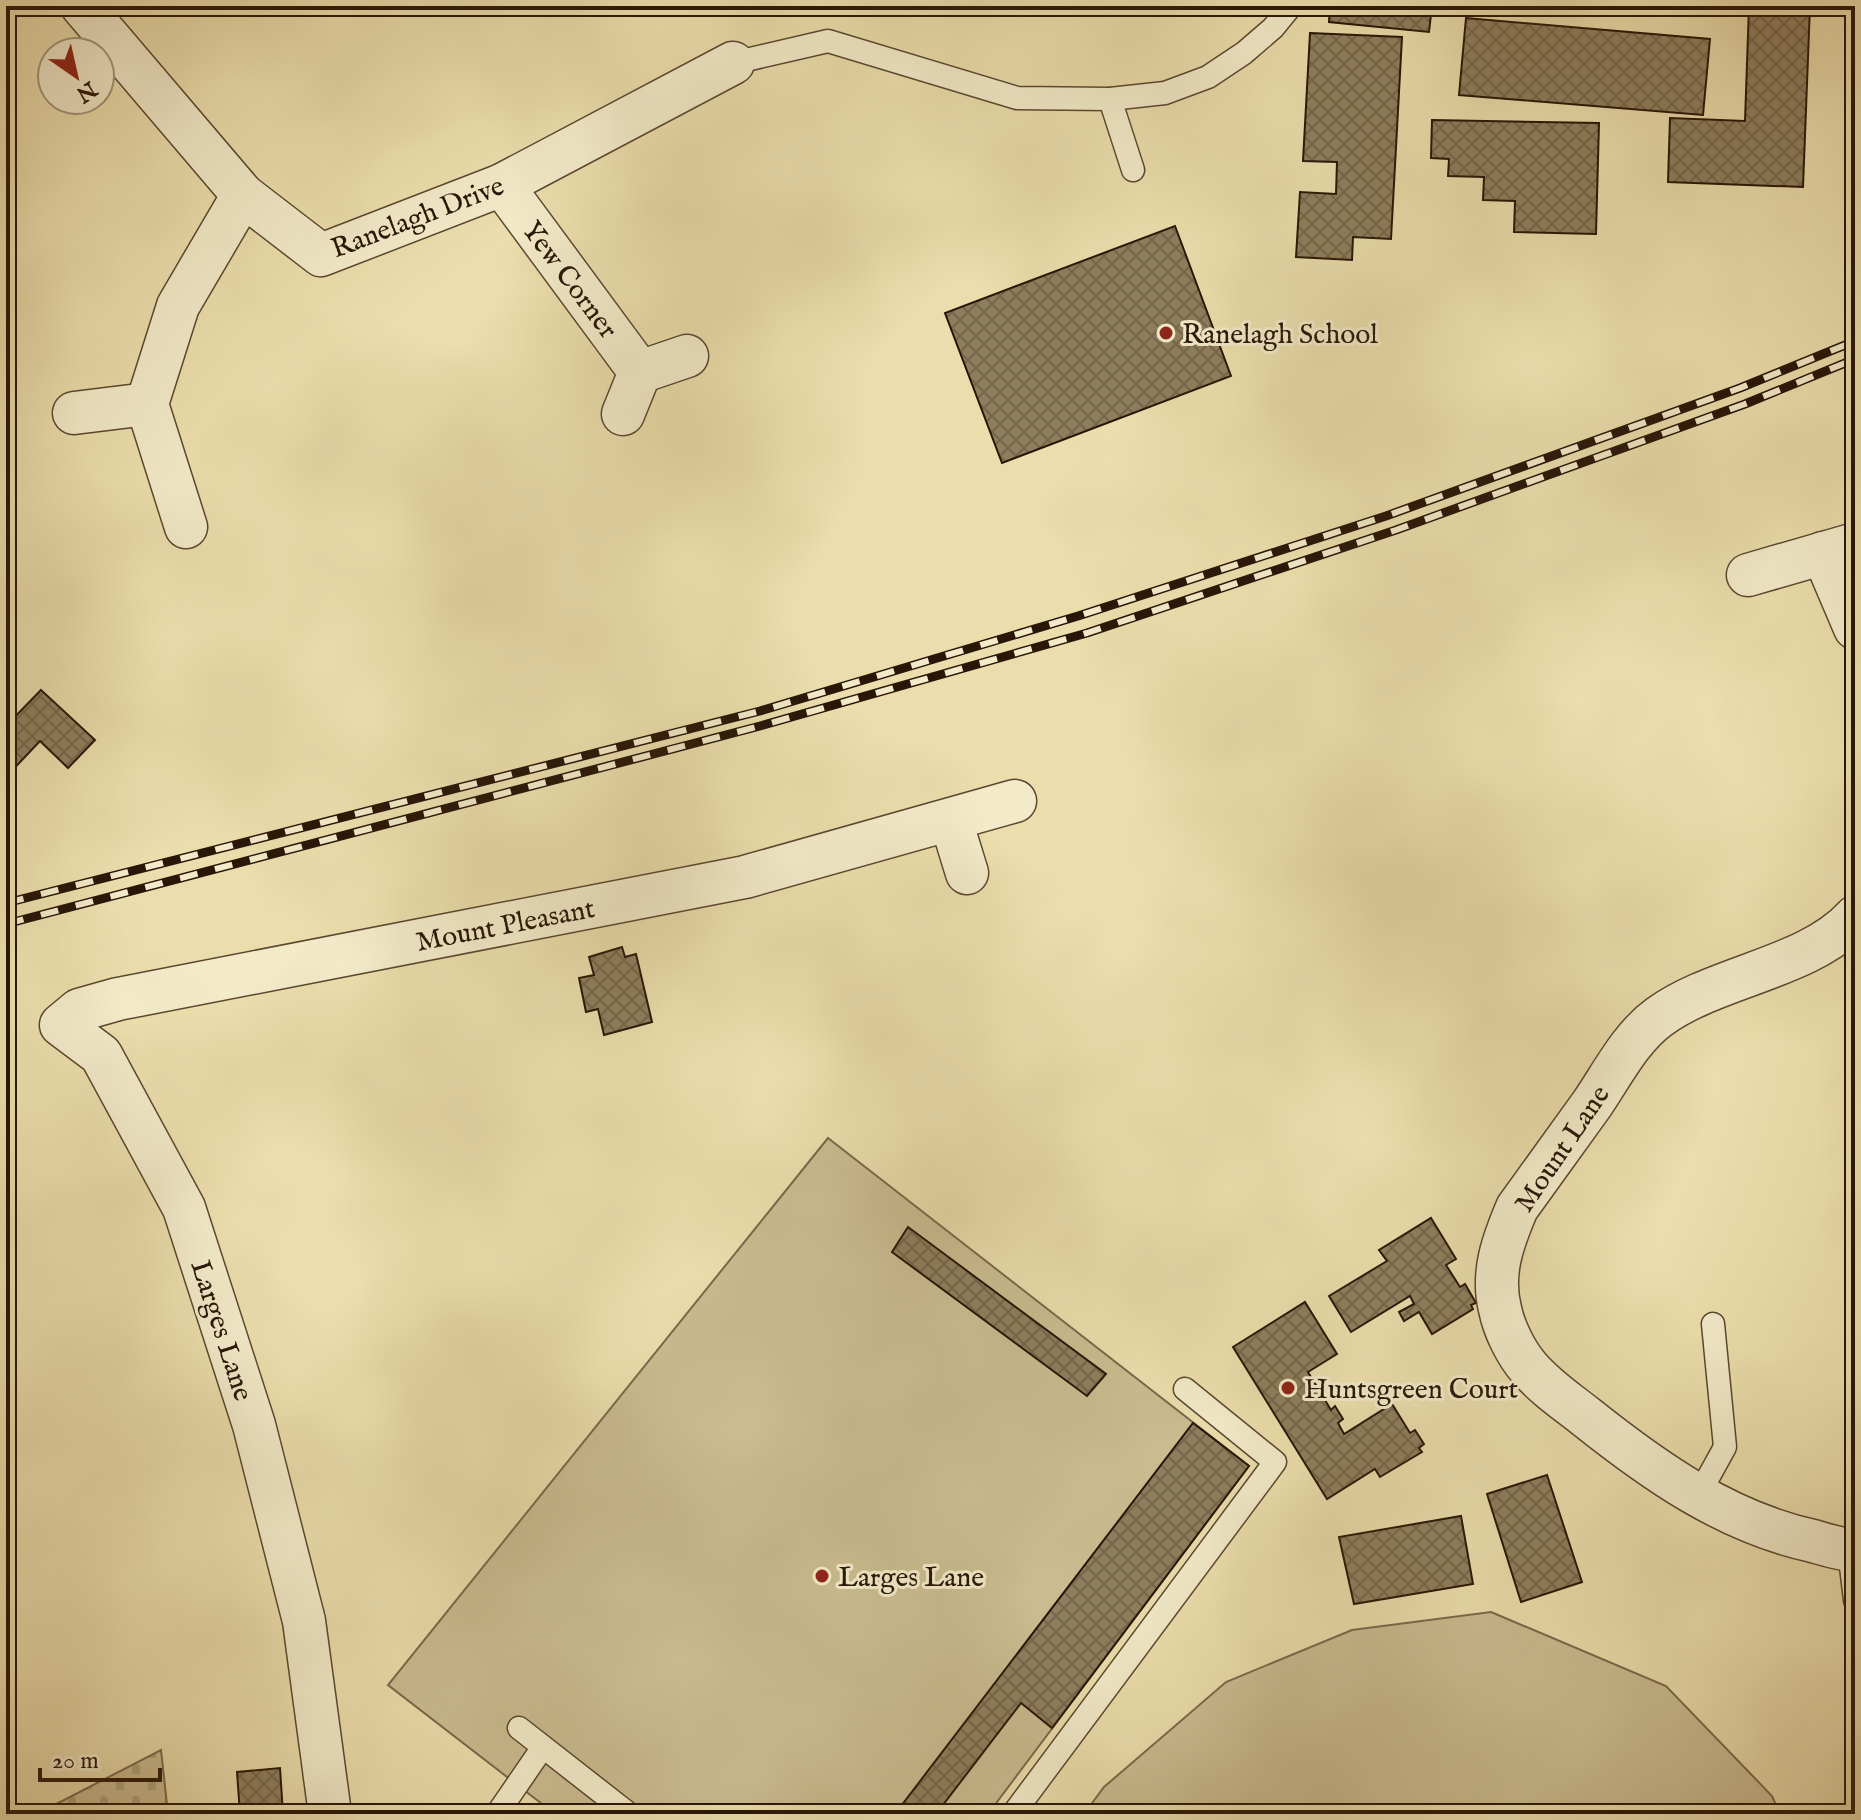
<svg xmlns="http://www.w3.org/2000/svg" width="1861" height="1820" font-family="'IM FELL English',serif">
	<defs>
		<pattern id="cemetery-stones" width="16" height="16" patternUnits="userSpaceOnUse" patternTransform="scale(2)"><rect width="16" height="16" fill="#cabc90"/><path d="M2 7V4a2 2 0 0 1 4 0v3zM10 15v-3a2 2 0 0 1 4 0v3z" fill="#aea17b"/></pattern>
		<pattern id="building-cross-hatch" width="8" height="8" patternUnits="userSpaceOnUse" patternTransform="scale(2)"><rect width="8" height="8" fill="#8e7e5d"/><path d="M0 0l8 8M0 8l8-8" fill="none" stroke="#74664b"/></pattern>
	</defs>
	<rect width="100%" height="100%" fill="#ebdeac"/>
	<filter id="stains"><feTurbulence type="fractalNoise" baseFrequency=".0025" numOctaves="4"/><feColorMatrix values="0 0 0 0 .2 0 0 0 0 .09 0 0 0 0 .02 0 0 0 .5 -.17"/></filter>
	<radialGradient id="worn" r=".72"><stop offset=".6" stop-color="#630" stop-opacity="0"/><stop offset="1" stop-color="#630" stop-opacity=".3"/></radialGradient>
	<g fill="#cabc90" stroke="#7a694c" stroke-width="2">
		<polygon points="828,1138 1249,1466 988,1814 555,1814 388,1685"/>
		<polygon points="1491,1612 1666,1686 1772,1796 1780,1814 1084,1814 1104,1787 1226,1682 1352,1630"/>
	</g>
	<polygon fill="url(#cemetery-stones)" stroke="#7a694c" stroke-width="2" points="161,1750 168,1814 37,1814"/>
	<g fill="url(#building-cross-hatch)" stroke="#291607" stroke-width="2">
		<polygon points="1330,6 1432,6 1429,32 1329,22"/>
		<polygon points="1749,6 1810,6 1803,187 1668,182 1670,118 1745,121"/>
		<polygon points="1466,18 1710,39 1703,115 1459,95"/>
		<polygon points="1310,33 1402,37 1391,239 1353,237 1352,260 1296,257 1300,192 1336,194 1337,162 1303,161"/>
		<polygon points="1432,120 1599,123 1596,234 1514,232 1515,201 1483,200 1484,177 1448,176 1449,159 1431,158"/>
		<polygon points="1175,226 1231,376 1002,463 945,313"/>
		<polygon points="41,690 95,740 68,768 40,741 6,777 6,726"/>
		<polygon points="622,947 625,957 636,954 652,1022 604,1035 598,1009 586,1012 579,978 594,975 589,957"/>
		<polygon points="1431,1218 1456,1259 1446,1265 1460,1287 1465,1284 1476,1303 1471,1305 1473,1309 1432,1334 1419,1312 1404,1321 1399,1312 1414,1304 1410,1296 1351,1332 1329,1296 1387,1261 1379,1250"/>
		<polygon points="908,1227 1106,1374 1087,1396 892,1252"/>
		<polygon points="1305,1302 1337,1354 1308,1372 1331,1410 1335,1406 1343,1419 1338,1423 1344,1434 1392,1404 1410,1433 1415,1430 1424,1444 1419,1448 1422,1452 1380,1477 1375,1469 1327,1499 1233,1347"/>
		<polygon points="1193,1423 1249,1466 1052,1728 1021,1703 936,1814 895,1814"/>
		<polygon points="1547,1475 1582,1582 1521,1602 1487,1494"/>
		<polygon points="1461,1516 1473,1584 1354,1604 1339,1537"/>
		<polygon points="280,1768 283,1814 240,1814 237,1772"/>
	</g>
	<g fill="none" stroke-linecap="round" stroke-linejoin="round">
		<g stroke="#5a4830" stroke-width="25">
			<g id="lane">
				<polyline points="733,63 828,41 1017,98 1110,99 1165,93 1208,77 1244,53 1273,28 1291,6"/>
				<polyline points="1110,99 1133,170"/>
				<polyline points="1698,1496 1725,1447 1713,1324"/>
				<polyline points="1849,1550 1855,1600"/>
				<polyline points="519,1728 629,1814"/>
				<polyline points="497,1814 543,1747"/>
				<polyline points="1013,1814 1275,1462 1185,1389"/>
			</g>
		</g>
		<g stroke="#5a4830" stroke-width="45">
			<g id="street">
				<polyline points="82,6 243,195 321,255 502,185 733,63"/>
				<polyline points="502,185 640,372 687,356"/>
				<polyline points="74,413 147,404"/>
				<polyline points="623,414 640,372"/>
				<polyline points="186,527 147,404 178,306 243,195"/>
				<polyline points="1823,553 1855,628"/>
				<polyline points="1748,575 1855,544"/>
				<polyline points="951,821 967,873"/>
				<path d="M 1855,917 C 1809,968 1715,976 1659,1017 C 1630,1038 1612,1075 1592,1104 C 1567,1139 1542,1173 1517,1208 C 1503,1241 1491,1273 1500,1309 C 1504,1329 1516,1353 1529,1368 C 1545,1387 1566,1401 1585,1416 C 1654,1471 1726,1522 1813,1541 C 1827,1545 1841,1550 1855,1550"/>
				<polyline points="330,1814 304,1621 254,1425 184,1208 101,1055 61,1025 79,1010 118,999 745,877 1015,801"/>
			</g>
		</g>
		<use href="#lane" stroke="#f2eac9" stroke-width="22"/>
		<use href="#street" stroke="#f2eac9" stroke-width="42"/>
		<g stroke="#291607" stroke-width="9">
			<g id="rail">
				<polyline points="6,903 760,711 1078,616 1386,516 1740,388 1855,341"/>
				<polyline points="6,924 760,726 1087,633 1396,530 1745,404 1855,359"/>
			</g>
		</g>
		<use href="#rail" stroke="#f2eac9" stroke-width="6" stroke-dasharray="18" stroke-linecap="butt"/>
	</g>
	<g fill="#8f2418" stroke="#f2eac9" stroke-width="3">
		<circle cx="1166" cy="333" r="8"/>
		<circle cx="1288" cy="1388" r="8"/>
		<circle cx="822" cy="1576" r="8"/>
	</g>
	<g text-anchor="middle" stroke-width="6" stroke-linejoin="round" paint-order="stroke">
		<g font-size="28" fill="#291607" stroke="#f2eac9">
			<text transform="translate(417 216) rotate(-21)" y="10">Ranelagh Drive</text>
			<text transform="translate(571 279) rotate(53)" y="10">Yew Corner</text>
			<text transform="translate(505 924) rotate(-11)" y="10">Mount Pleasant</text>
			<text transform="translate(1561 1148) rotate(-56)" y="10">Mount Lane</text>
			<text transform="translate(223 1330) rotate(72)" y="10">Larges Lane</text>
		</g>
		<g font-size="28" fill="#291607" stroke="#f2eac9" text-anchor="start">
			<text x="1182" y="343">Ranelagh School</text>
			<text x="1304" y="1398">Huntsgreen Court</text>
			<text x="838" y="1586">Larges Lane</text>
		</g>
	</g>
	<rect width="1861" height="1820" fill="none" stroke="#ebdeac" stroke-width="32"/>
	<rect x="8" y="8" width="1845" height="1804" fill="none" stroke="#291607" stroke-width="4"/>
	<rect x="16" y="16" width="1829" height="1788" fill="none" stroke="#291607" stroke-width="2"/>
	<g transform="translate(76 76) rotate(146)"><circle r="38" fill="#f2eac9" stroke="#a2957b" stroke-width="2"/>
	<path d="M0-6L14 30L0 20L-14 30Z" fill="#8f2418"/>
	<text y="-12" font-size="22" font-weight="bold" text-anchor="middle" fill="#291607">N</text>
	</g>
	<path d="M40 1768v12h120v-12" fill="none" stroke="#291607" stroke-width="4"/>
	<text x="52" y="1768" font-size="24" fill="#291607" stroke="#f2eac9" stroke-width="6" paint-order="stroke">20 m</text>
	<rect width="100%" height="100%" filter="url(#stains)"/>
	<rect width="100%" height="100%" fill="url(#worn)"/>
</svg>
